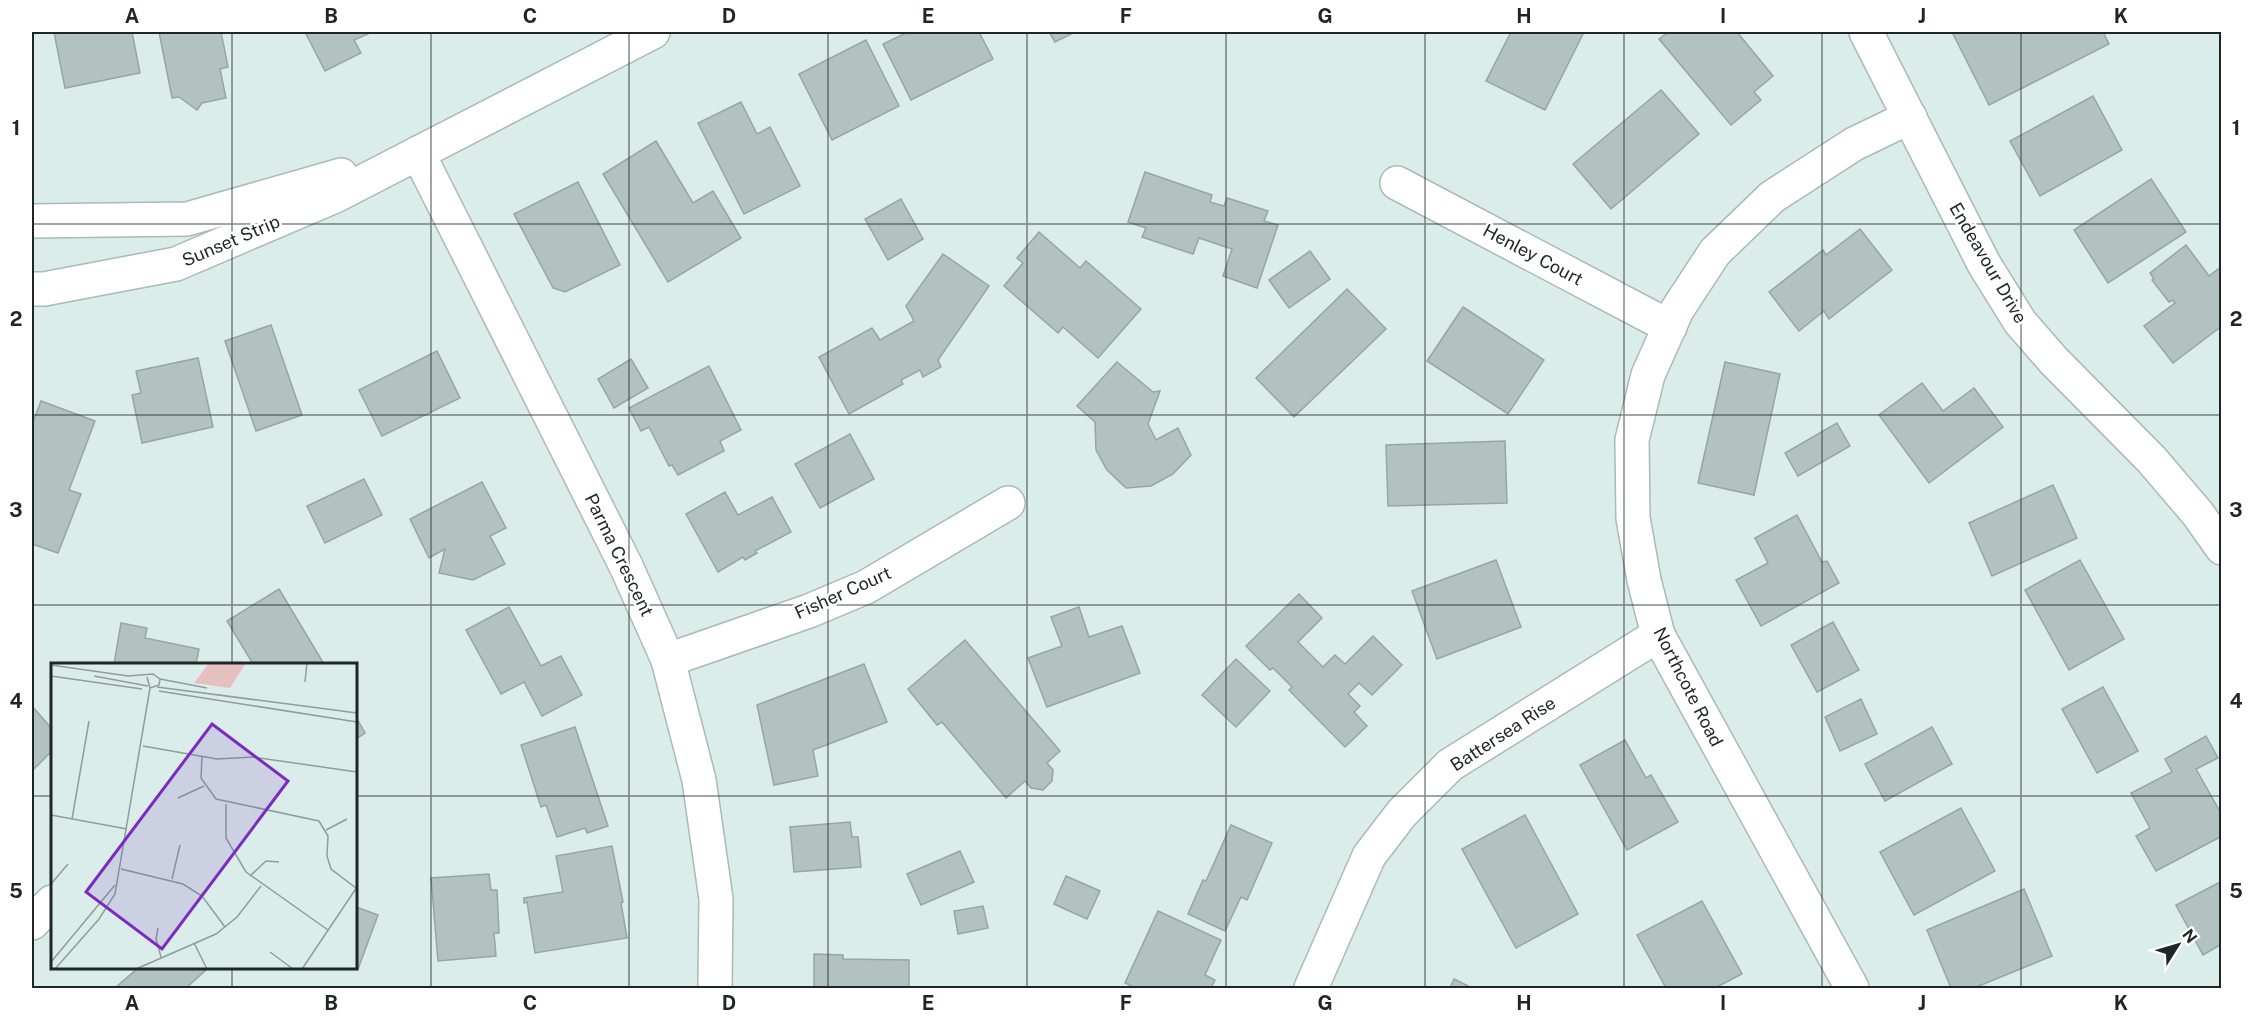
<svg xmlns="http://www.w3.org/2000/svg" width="2253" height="1020" font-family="'Public Sans',sans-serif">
	<rect width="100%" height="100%" fill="#daedea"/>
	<g fill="#b1c2c0" stroke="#95a6a4" stroke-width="1.5">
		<polygon points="54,32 132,32 140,73 65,88"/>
		<polygon points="159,32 221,32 228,67 220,69 226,98 202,103 197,110 179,97 172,98"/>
		<polygon points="305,32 372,32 354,40 361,53 325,71"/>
		<polygon points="908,32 979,32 993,59 911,100 883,44"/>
		<polygon points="1049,32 1075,32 1055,42"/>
		<polygon points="1511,32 1584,32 1545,110 1486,81"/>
		<polygon points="1668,32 1737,32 1773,76 1754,92 1761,100 1731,125 1659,39"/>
		<polygon points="1952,32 2103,32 2109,44 1989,105"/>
		<polygon points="866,40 899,106 832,140 799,74"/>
		<polygon points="1661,90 1699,134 1611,209 1573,164"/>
		<polygon points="2093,96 2122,150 2040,196 2010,141"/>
		<polygon points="741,102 757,134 770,127 800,186 744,214 698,123"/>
		<polygon points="656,141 693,203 713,191 741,238 668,282 603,174"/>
		<polygon points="1145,172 1212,195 1210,202 1224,206 1227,198 1268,211 1264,221 1278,225 1257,288 1223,276 1232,249 1199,238 1193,254 1142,237 1146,228 1128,222"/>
		<polygon points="2151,179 2186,232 2108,283 2074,230"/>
		<polygon points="578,182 620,265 565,292 553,288 514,214"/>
		<polygon points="901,199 923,239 888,260 865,219"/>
		<polygon points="1860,229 1892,270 1829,319 1824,311 1799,331 1769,292 1823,250 1826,255"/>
		<polygon points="1039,232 1080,268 1086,261 1141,309 1098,358 1063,327 1058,333 1004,286 1023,263 1017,258"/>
		<polygon points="2186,245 2209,276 2222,266 2222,326 2173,363 2144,326 2175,303 2173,300 2169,302 2152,280 2154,279 2150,273"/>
		<polygon points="1310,251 1330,279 1289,308 1269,280"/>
		<polygon points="943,254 989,286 938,360 941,367 923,377 920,370 901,380 903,384 849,414 819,357 872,328 880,340 914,321 906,306"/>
		<polygon points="1347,289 1386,329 1294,417 1256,378"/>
		<polygon points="1463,307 1544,360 1508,414 1427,361"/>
		<polygon points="271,325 302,415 256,431 225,341"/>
		<polygon points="437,351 460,398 382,436 359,390"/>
		<polygon points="198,358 213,427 142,443 132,395 141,393 136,371"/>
		<polygon points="631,359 648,388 614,408 598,379"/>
		<polygon points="1117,362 1153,392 1160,391 1148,424 1156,440 1178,428 1191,455 1173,474 1151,486 1126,488 1107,470 1096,450 1095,422 1077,406"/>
		<polygon points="1725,362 1780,374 1754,495 1698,483"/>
		<polygon points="709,366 741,430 720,441 724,451 678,475 672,465 669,466 649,427 641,431 629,408"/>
		<polygon points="1922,383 1943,411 1974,388 2003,427 1929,483 1879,415"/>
		<polygon points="41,401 95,421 69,490 81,494 58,553 32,544 32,425"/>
		<polygon points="1837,423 1850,446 1798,476 1785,453"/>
		<polygon points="850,434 874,479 820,508 795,464"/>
		<polygon points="1505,441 1507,503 1388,506 1386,445"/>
		<polygon points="364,479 382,515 325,543 307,506"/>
		<polygon points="482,482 506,528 490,536 505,564 473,580 439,573 445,549 429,558 410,519"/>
		<polygon points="2053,485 2077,538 1992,576 1969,523"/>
		<polygon points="725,492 738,515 772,497 791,532 755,551 757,553 745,560 743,557 718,572 686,514"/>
		<polygon points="1797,515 1822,562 1827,561 1839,583 1761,626 1736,580 1768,563 1755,538"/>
		<polygon points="1496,560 1521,627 1437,659 1412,591"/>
		<polygon points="2080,560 2124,639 2069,670 2025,590"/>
		<polygon points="279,589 324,664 253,664 227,621"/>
		<polygon points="1299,594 1322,618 1298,642 1323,667 1335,655 1345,664 1373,636 1402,665 1372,695 1359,683 1348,694 1360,706 1354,712 1367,726 1345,747 1289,690 1292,687 1273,668 1270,670 1246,646"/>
		<polygon points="509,607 541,666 561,656 582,695 542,716 524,682 501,694 466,630"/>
		<polygon points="1079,607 1089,637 1122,626 1140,673 1047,707 1028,658 1062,646 1051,617"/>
		<polygon points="1833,622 1859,670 1817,692 1791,645"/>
		<polygon points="121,623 147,628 145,638 199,649 196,664 114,664"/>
		<polygon points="965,640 1060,751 1047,763 1053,770 1052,781 1043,790 1031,788 1025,781 1006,798 942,722 937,725 908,689"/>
		<polygon points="1236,659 1270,691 1236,727 1202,695"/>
		<polygon points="864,664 887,722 813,750 818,776 774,785 757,705"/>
		<polygon points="2103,687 2138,751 2097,773 2062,709"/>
		<polygon points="1861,699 1877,734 1840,751 1825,717"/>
		<polygon points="32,706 52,729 52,751 32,771"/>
		<polygon points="356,717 365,733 356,739"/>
		<polygon points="575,727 608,826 587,833 585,828 557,837 546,805 541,807 521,745"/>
		<polygon points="1932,727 1952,764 1885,801 1865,764"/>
		<polygon points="2206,736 2218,758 2196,769 2222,815 2222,836 2156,871 2136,836 2150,828 2131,793 2172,772 2165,759"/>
		<polygon points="1625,740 1646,778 1651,775 1678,822 1627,850 1580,765"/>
		<polygon points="1961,808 1995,871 1914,915 1880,852"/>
		<polygon points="1525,815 1578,914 1516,948 1462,849"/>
		<polygon points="850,822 852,837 858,837 861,867 794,872 790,827"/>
		<polygon points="1231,825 1272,843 1247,900 1241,897 1225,931 1188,914 1203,880 1206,881"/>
		<polygon points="612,846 623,902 621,903 627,938 535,953 527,902 524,903 524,898 563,892 556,856"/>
		<polygon points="960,851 974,882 921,905 907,874"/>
		<polygon points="489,874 491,890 497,890 499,933 494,933 496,956 438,961 431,878"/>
		<polygon points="1066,876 1100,891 1087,919 1054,904"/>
		<polygon points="2222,881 2222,944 2203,955 2176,905"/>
		<polygon points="2024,889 2052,956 1974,988 1951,988 1927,930"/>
		<polygon points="1702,901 1742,974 1715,988 1666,988 1637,935"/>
		<polygon points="983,906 988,928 958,934 954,911"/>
		<polygon points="356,907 378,915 358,969 354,968 356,968"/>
		<polygon points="1158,911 1221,940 1205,975 1215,980 1211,988 1136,988 1125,983"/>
		<polygon points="814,954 843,955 843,959 909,960 909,988 814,988"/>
		<polygon points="138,968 202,968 205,971 186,988 115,988"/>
		<polygon points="1454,979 1472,988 1450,988"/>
	</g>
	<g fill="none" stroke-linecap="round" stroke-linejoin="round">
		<g stroke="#a9bab8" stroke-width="36">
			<g id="street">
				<polyline points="1866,32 1984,264 2020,322 2054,361 2151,459 2198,514 2222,548"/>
				<polyline points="418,153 626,566 668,660 699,780 716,899 715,988"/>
				<polyline points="1397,183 1670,327"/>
				<polyline points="668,660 809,611 866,587 1008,503"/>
				<polyline points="32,923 52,902"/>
				<polyline points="1311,988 1369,856 1402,813 1450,765 1658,635"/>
				<polyline points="1852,988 1658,635 1644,580 1633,518 1632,440 1648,375 1677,310 1715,252 1772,197 1854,144 1910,117"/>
			</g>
		</g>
		<g stroke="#a9bab8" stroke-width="36">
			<g id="secondary">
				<polyline points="32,221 187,219 341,175"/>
				<polyline points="32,289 44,289 176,264 335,196 653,32"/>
			</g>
		</g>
		<use href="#street" stroke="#fff" stroke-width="33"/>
		<use href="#secondary" stroke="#fff" stroke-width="33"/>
	</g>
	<path fill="none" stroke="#1f2625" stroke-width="1.5" stroke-opacity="0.55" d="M 232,32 L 232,664M 431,32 L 431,988M 629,32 L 629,988M 828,32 L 828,988M 1027,32 L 1027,988M 1226,32 L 1226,988M 1425,32 L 1425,988M 1624,32 L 1624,988M 1822,32 L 1822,988M 2021,32 L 2021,988M 32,224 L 2222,224M 32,415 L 2222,415M 32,605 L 2222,605M 32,796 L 52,796M 356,796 L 2222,796M 232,968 L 232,988"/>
	<g text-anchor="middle" stroke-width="5" stroke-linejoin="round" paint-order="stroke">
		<g font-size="18" fill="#1f2625" stroke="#fff">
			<text transform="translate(231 241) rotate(-23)" y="6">Sunset Strip</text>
			<text transform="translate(1533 255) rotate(28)" y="6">Henley Court</text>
			<text transform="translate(1988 263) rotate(60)" y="6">Endeavour Drive</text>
			<text transform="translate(619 555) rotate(64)" y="6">Parma Crescent</text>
			<text transform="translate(843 593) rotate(-24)" y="6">Fisher Court</text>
			<text transform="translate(1688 687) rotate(63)" y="6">Northcote Road</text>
			<text transform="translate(1503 734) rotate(-33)" y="6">Battersea Rise</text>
		</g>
	</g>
	<g transform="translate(51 663)">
		<rect width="306" height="306" fill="#daedea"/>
		<path d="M 158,0 L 195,0 L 179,25 L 143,20 Z" fill="#e5c0bf"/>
		<path fill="none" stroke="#8f9d9b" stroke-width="1.5" d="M 0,2 L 77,13 L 102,11 L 109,16 L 108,22 L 99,25 L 96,14M 0,13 L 91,26M 43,13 L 97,23M 109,16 L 156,25M 254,19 L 256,0M 106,24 L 306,50M 108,28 L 306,59M 92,83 L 166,96 L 202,94 L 306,109M 151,93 L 150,115 L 165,136 L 268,158 L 277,173 L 276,193 L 280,206 L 305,225M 127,135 L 153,123M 175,141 L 175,175 L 195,209 L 277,267M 0,152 L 76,166M 21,156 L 38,58M 275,167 L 296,156M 70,206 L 132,221 L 151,233 L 174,264M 199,213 L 215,198 L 228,199M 121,216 L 129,182M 0,221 L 17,201M 107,265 L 105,276 L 110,294M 143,280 L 156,306M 219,289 L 242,306M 0,299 L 64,222M 4,306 L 48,256 L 64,231 L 99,25M 85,306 L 165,271 L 186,254 L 210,223M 251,306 L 306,224"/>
		<path fill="#7b2cbf" fill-opacity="0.15" stroke="#7b2cbf" stroke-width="3" d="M 161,61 L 237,118 L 111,286 L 35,229 Z"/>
		<rect width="306" height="306" fill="none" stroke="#1f2625" stroke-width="3"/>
	</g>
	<rect width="2253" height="1020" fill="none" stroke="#ffffff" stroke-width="66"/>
	<g transform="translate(2178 945) rotate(53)" stroke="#ffffff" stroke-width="4.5" paint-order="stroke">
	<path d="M0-4.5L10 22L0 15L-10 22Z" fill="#1f2625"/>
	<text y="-9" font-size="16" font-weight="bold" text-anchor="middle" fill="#1f2625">N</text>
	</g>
	<rect x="33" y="33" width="2187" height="954" fill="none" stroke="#1f2625" stroke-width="2"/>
	<g font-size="20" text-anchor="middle" font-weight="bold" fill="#1f2625">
		<text x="132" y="23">A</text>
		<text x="331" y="23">B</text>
		<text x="530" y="23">C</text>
		<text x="729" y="23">D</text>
		<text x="928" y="23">E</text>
		<text x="1126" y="23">F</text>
		<text x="1325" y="23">G</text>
		<text x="1524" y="23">H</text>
		<text x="1723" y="23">I</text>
		<text x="1922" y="23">J</text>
		<text x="2121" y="23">K</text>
		<text x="16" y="135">1</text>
		<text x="2236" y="135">1</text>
		<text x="16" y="326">2</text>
		<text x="2236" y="326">2</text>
		<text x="16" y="517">3</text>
		<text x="2236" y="517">3</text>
		<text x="16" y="708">4</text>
		<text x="2236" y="708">4</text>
		<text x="16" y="898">5</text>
		<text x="2236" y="898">5</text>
		<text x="132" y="1010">A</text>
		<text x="331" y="1010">B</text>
		<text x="530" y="1010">C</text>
		<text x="729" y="1010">D</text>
		<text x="928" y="1010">E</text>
		<text x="1126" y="1010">F</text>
		<text x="1325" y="1010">G</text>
		<text x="1524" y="1010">H</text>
		<text x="1723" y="1010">I</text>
		<text x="1922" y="1010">J</text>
		<text x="2121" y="1010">K</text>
	</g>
</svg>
